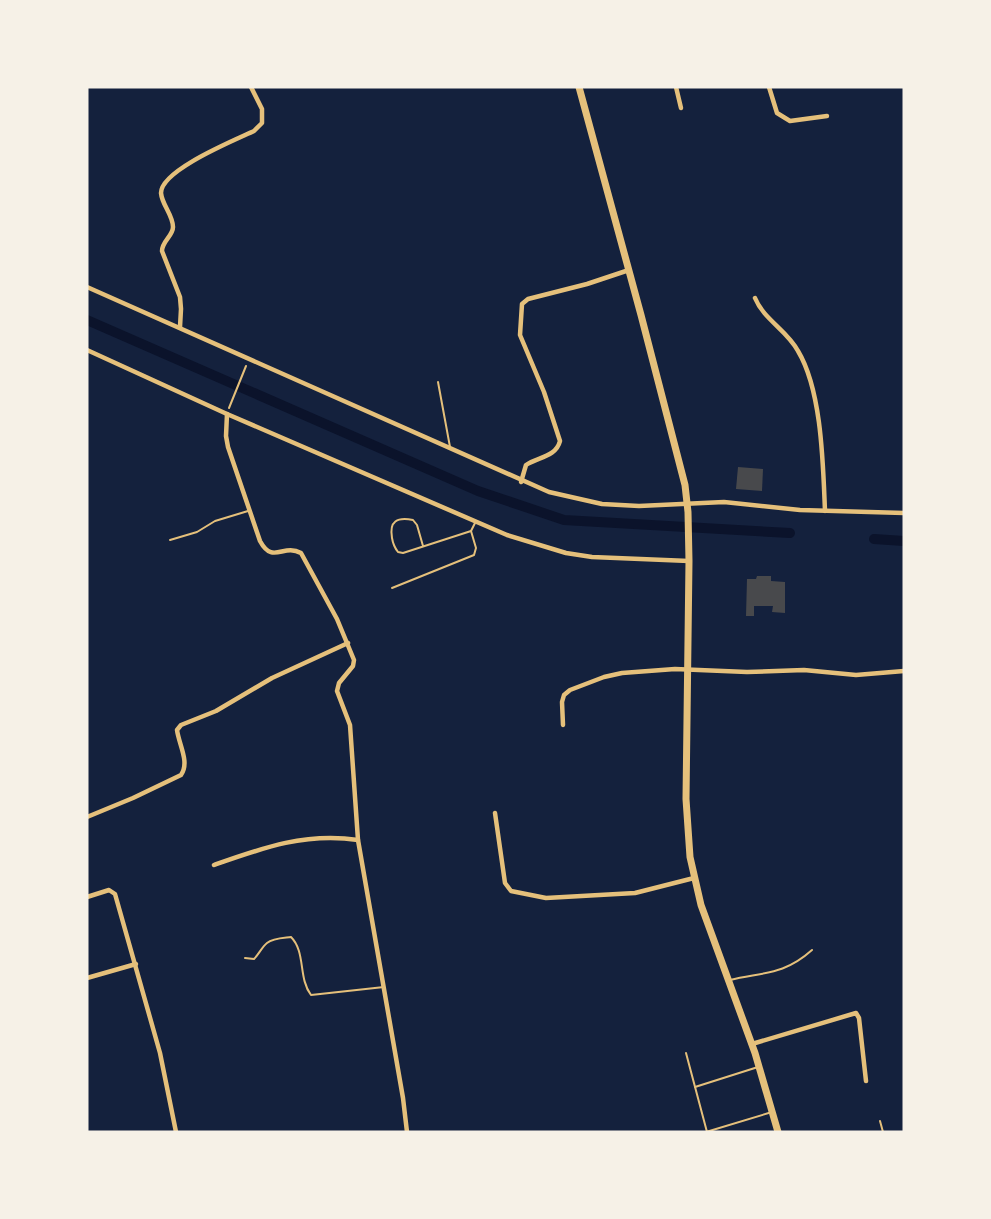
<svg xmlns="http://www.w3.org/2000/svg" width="991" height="1219" font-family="'Source Serif 4',serif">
	<rect width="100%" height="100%" fill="#14213d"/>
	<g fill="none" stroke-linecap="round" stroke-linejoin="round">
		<g stroke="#0b132b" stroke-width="10">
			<polyline points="87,320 478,491 564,520 790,533"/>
			<polyline points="874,539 904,541"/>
		</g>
	</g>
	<g fill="#48494c">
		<polygon points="738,467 763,469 762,491 736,489"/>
		<polygon points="757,576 771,576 771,581 785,582 785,613 772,612 773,606 754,606 754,616 746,616 747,579 756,579"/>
	</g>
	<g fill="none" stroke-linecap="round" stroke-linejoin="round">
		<polyline stroke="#e5c07b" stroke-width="2" points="229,408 246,366"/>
		<g stroke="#e5c07b" stroke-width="2">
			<polyline points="438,382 450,447"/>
			<polyline points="170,540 197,532 215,521 248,511"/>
			<path d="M 423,546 L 417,525 L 413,520 C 397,517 389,521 392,538 C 393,544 394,547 398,552 L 403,553 L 471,531"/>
			<polyline points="392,588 474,555 476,548 471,531 475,523"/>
			<path d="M 245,958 L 254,959 C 259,954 262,947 267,943 C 273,938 283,938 291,937 C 306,952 298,978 311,995 L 384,987"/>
			<path d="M 730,980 C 764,972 784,975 812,950"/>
			<polyline points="686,1053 707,1132"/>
			<polyline points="695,1087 758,1067"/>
			<polyline points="880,1121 883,1132"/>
			<polyline points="706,1132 772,1112"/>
		</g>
		<g stroke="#e5c07b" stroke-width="4.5">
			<polyline points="676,87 681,108"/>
			<polyline points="769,87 777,113 790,121 827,116"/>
			<polyline points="87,287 549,492 602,504 639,506 724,502 800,510 904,513"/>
			<path d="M 755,298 C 764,320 787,330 798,351 C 822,391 823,465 825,511"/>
			<path d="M 180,327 L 181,309 L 180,297 L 162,251 C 162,241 173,236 173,227 C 173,215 162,205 161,193 C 161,170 235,140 254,131 L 262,123 L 262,109 L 251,87"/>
			<polyline points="87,350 227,414 507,535 566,553 592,557 689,561"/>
			<path d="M 227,414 L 226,436 L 228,447 L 260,541 C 273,565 283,543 301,553 L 337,619 L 354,660 L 353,666 L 339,683 L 337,691 L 350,725 L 358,840 L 403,1098 L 407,1132"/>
			<path d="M 521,482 L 526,465 C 538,457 556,457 560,441 L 544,392 L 520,335 L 522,304 L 528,299 L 587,284 L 629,270"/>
			<polyline points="563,725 562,702 564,695 570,690 604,677 622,673 675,669 747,672 804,670 856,675 904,671"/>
			<polyline points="495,813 505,883 511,891 546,898 635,893 694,878"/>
			<path d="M 87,817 L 133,798 L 181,775 C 190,762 179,745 177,730 L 181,725 L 216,711 L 272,678 L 348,643"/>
			<path d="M 214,865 C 262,848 306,832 358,840"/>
			<polyline points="87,897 109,890 115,894 160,1053 176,1132"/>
			<polyline points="87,978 136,964"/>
			<polyline points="752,1044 856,1013 859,1018 866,1081"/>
		</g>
		<polyline stroke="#e5c07b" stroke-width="7" points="579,87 641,315 685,485 688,512 689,561 686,799 690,857 701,905 755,1053 778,1132"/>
	</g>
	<rect width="991" height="1219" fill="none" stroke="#f6f1e7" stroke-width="177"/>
</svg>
